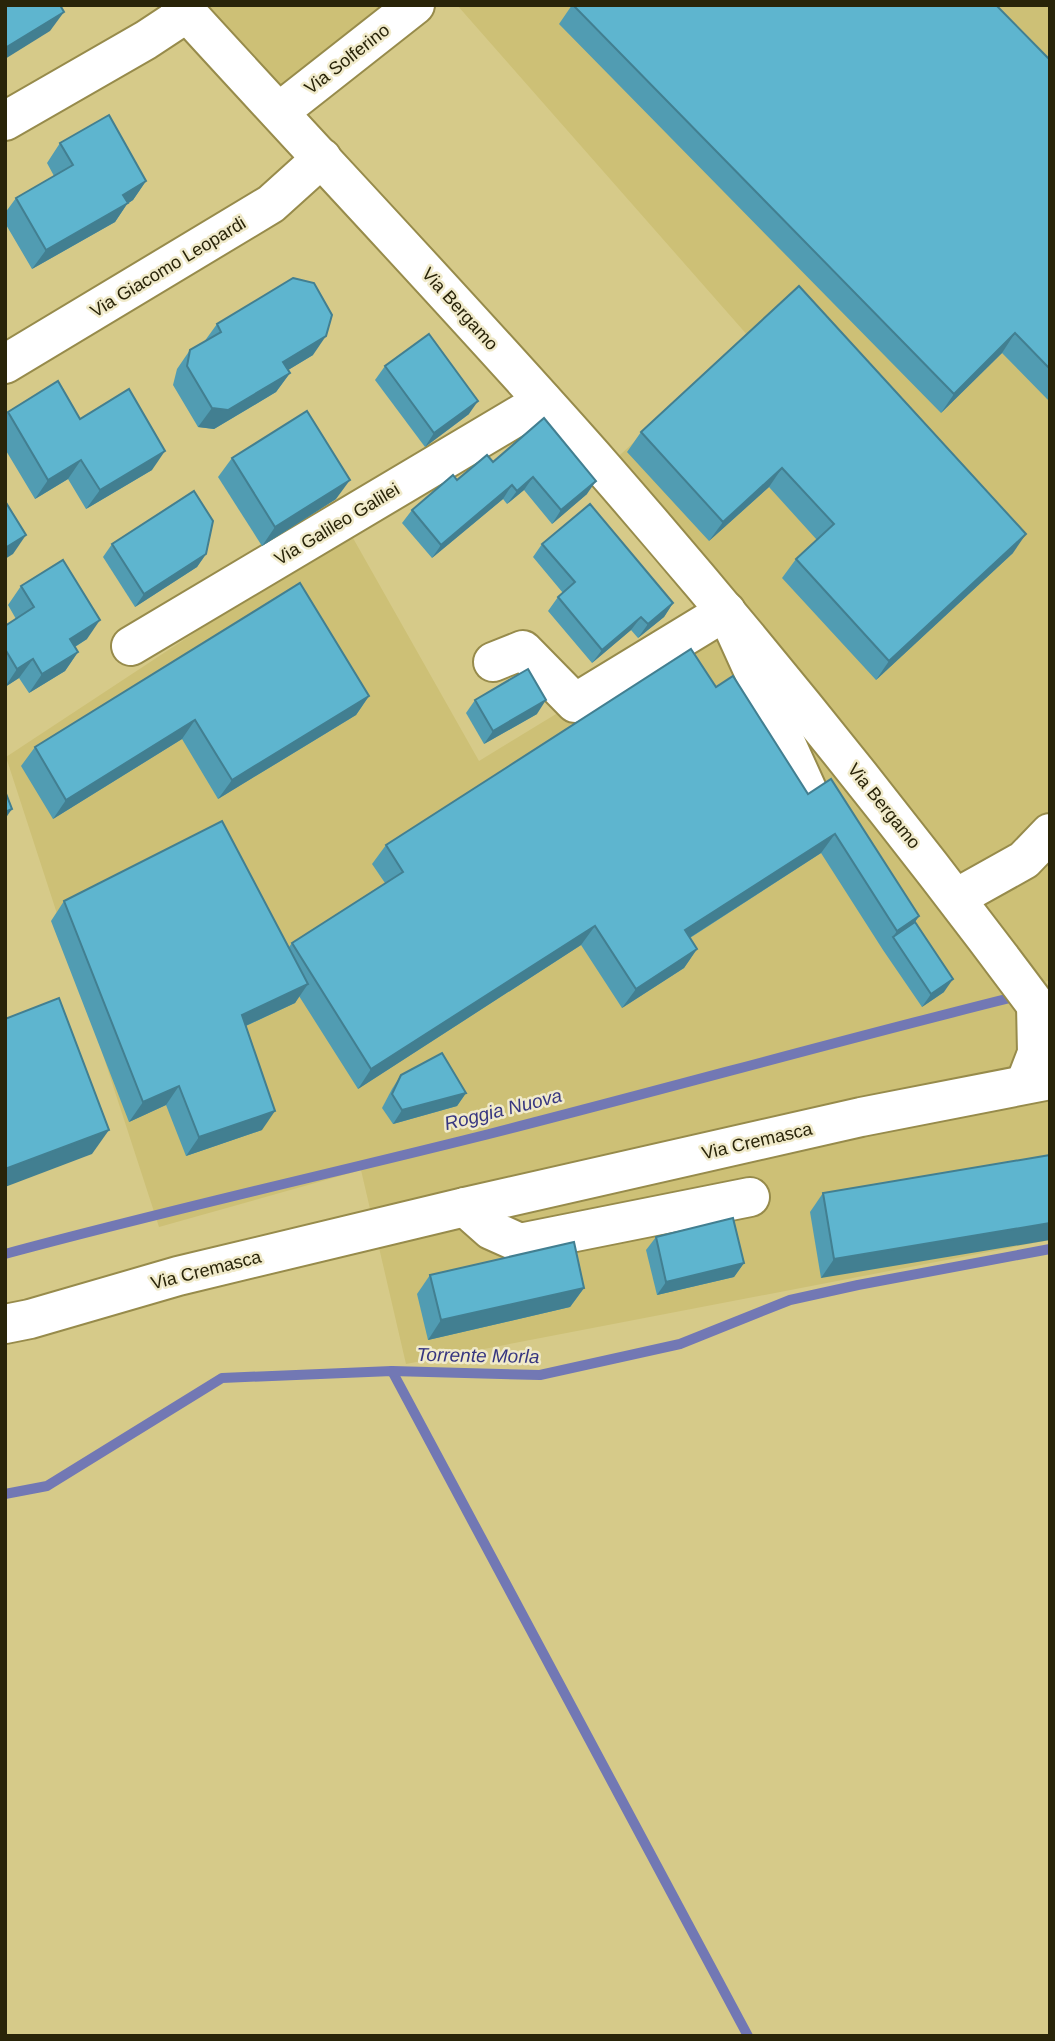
<svg xmlns="http://www.w3.org/2000/svg" width="1055" height="2041" font-family="Arial,sans-serif">
	<rect width="100%" height="100%" fill="#d6ca89"/>
	<g fill="#cdc076">
		<polygon points="180,5 433,5 284,128"/>
		<polygon points="457,5 1050,5 1050,980 1045,982 1050,988 1050,1240 406,1364 361,1170 159,1227 6,757 349,531 479,761 725,611 598,475 749,337"/>
	</g>
	<g fill="none" stroke-linecap="round" stroke-linejoin="round">
		<g stroke="#7278b4" stroke-width="10">
			<path d="M 5,1254 C 167,1210 330,1174 493,1133 C 666,1089 837,1041 1010,998"/>
			<polyline points="392,1371 748,2036"/>
			<polyline points="5,1494 47,1486 222,1378 392,1371 540,1375 680,1344 790,1300 858,1285 1050,1249"/>
		</g>
		<g stroke="#978b4b" stroke-width="42">
			<g id="minor">
				<path d="M 180,5 C 321,160 466,312 604,469 C 755,642 899,821 1036,1005 L 1050,1017"/>
				<polyline points="279,112 415,5"/>
				<polyline points="5,121 146,40 187,13"/>
				<polyline points="5,364 271,204 322,158"/>
				<polyline points="131,646 543,401"/>
				<polyline points="493,662 523,650 575,703 726,611 809,794"/>
				<polyline points="956,898 1024,860 1050,833"/>
				<polyline points="1025,1084 1037,1053 1036,1005"/>
				<polyline points="465,1207 491,1230 520,1243 750,1197"/>
			</g>
		</g>
		<g stroke="#978b4b" stroke-width="42">
			<polyline id="major" points="5,1324 30,1319 178,1276 465,1207 861,1117 1050,1080"/>
		</g>
		<use href="#minor" stroke="#fff" stroke-width="38"/>
		<use href="#major" stroke="#fff" stroke-width="38"/>
	</g>
	<g fill="#519cb2">
		<polygon points="572,5 996,5 1050,60 1050,402 1002,353 941,413 559,24"/>
		<polygon points="60,143 146,181 133,200 127,204 115,222 32,269 5,223 5,213 16,198 54,176 47,163"/>
		<polygon points="799,286 1013,553 876,680 782,578 796,559 817,540 769,487 709,541 627,452 641,432"/>
		<polygon points="217,324 313,355 288,370 290,373 276,392 214,429 198,427 173,385 177,369 190,350 204,342"/>
		<polygon points="385,366 469,414 425,447 375,380"/>
		<polygon points="8,412 80,419 152,470 86,509 68,479 35,499 5,449 5,415"/>
		<polygon points="232,458 336,499 262,546 218,477"/>
		<polygon points="493,462 587,494 552,524 524,490 507,504 503,499 432,558 402,523 412,510 457,480"/>
		<polygon points="112,544 206,554 197,567 135,607 103,557"/>
		<polygon points="542,544 673,603 664,617 638,638 631,630 592,663 548,611 558,597 563,593 533,557"/>
		<polygon points="300,583 369,696 356,715 218,799 182,739 53,819 21,766 35,747"/>
		<polygon points="21,586 87,639 75,647 78,652 65,671 29,693 19,678 5,687 5,626 16,619 8,605"/>
		<polygon points="716,687 808,794 919,916 915,922 944,992 922,1007 883,950 821,853 690,938 697,949 684,968 622,1008 581,945 358,1089 299,996 295,1003 246,1026 262,1130 186,1156 166,1105 129,1122 51,921 64,901 289,947 292,943 385,883 372,864 386,845"/>
		<polygon points="475,700 537,714 484,744 466,713"/>
		<polygon points="401,1075 466,1093 457,1106 393,1124 382,1108 392,1089"/>
		<polygon points="1050,1155 821,1278 810,1212 823,1193"/>
		<polygon points="656,1237 744,1263 734,1277 657,1295 646,1250"/>
		<polygon points="430,1275 584,1288 570,1307 428,1340 417,1294"/>
	</g>
	<g fill="#427f91">
		<polygon points="64,12 50,31 5,59 5,48"/>
		<polygon points="146,181 133,200 127,204 115,222 32,269 46,250 123,195"/>
		<polygon points="1015,333 1002,353 941,413 954,394"/>
		<polygon points="326,336 313,355 270,381 283,362"/>
		<polygon points="290,373 276,392 214,429 198,427 212,408"/>
		<polygon points="478,401 469,414 425,447 434,433"/>
		<polygon points="165,451 152,470 86,509 100,490"/>
		<polygon points="81,460 68,479 35,499 48,480"/>
		<polygon points="782,468 769,487 709,541 723,522"/>
		<polygon points="533,477 524,490 507,504 517,491"/>
		<polygon points="350,480 336,499 262,546 275,527"/>
		<polygon points="596,481 587,494 552,524 561,510"/>
		<polygon points="512,485 503,499 432,558 441,545"/>
		<polygon points="1026,534 1013,553 876,680 889,661"/>
		<polygon points="26,535 13,554 5,559 5,548"/>
		<polygon points="206,554 197,567 135,607 144,594"/>
		<polygon points="673,603 664,617 638,638 648,624"/>
		<polygon points="641,617 631,630 592,663 602,650"/>
		<polygon points="100,620 87,639 57,658 70,639"/>
		<polygon points="78,652 65,671 29,693 42,674"/>
		<polygon points="33,659 19,678 5,687 17,669"/>
		<polygon points="369,696 356,715 218,799 232,780"/>
		<polygon points="546,700 537,714 484,744 493,731"/>
		<polygon points="195,720 182,739 53,819 66,800"/>
		<polygon points="12,809 5,819 5,812"/>
		<polygon points="835,834 821,853 672,949 685,930"/>
		<polygon points="919,916 906,935 893,937 897,931"/>
		<polygon points="595,926 581,945 358,1089 371,1069"/>
		<polygon points="697,949 684,968 622,1008 636,989"/>
		<polygon points="953,979 944,992 922,1007 931,994"/>
		<polygon points="308,984 295,1003 228,1034 242,1015"/>
		<polygon points="179,1086 166,1105 129,1122 143,1102"/>
		<polygon points="466,1093 457,1106 393,1124 402,1110"/>
		<polygon points="275,1111 262,1130 186,1156 199,1137"/>
		<polygon points="109,1130 92,1154 5,1187 5,1169"/>
		<polygon points="1050,1223 1050,1240 821,1278 834,1259"/>
		<polygon points="744,1263 734,1277 657,1295 666,1282"/>
		<polygon points="584,1288 570,1307 428,1340 441,1320"/>
	</g>
	<g fill="#5eb5cf" stroke="#427f91" stroke-width="2">
		<polygon points="5,5 60,5 64,12 5,48"/>
		<polygon points="573,5 996,5 1050,60 1050,369 1015,333 954,394"/>
		<polygon points="109,115 146,181 123,195 128,203 46,250 16,198 73,165 60,143"/>
		<polygon points="293,278 314,283 332,315 326,336 283,362 290,373 228,410 212,408 187,366 190,350 221,332 217,324"/>
		<polygon points="799,286 1026,534 889,661 796,559 834,524 782,468 723,522 641,432"/>
		<polygon points="429,334 478,401 434,433 385,366"/>
		<polygon points="58,381 80,419 129,389 165,451 100,490 81,460 48,480 8,412"/>
		<polygon points="307,411 350,480 275,527 232,458"/>
		<polygon points="544,418 596,481 561,510 533,477 517,491 512,485 441,545 412,510 453,475 457,480 487,455 493,462"/>
		<polygon points="194,491 213,521 206,554 144,594 112,544"/>
		<polygon points="5,501 26,535 5,548"/>
		<polygon points="590,504 673,603 648,624 641,617 602,650 558,597 575,582 542,544"/>
		<polygon points="63,560 100,620 70,639 78,652 42,674 33,659 17,669 5,649 5,626 34,607 21,586"/>
		<polygon points="300,583 369,696 232,780 195,720 66,800 35,747"/>
		<polygon points="691,649 716,687 733,676 808,794 831,779 919,916 897,931 835,834 685,930 697,949 636,989 595,926 371,1069 292,943 403,872 386,845"/>
		<polygon points="528,669 546,700 493,731 475,700"/>
		<polygon points="5,791 12,809 5,812"/>
		<polygon points="222,821 308,984 242,1015 275,1111 199,1137 179,1086 143,1102 64,901"/>
		<polygon points="915,922 953,979 931,994 893,937"/>
		<polygon points="59,998 109,1130 5,1169 5,1019"/>
		<polygon points="442,1053 466,1093 402,1110 392,1094 401,1075"/>
		<polygon points="1050,1155 1050,1223 834,1259 823,1193"/>
		<polygon points="733,1218 744,1263 666,1282 656,1237"/>
		<polygon points="574,1242 584,1288 441,1320 430,1275"/>
	</g>
	<g text-anchor="middle" stroke-width="5" stroke-linejoin="round" paint-order="stroke">
		<g font-size="18" fill="#292409" stroke="#f0eaca">
			<text transform="translate(347 59) rotate(-38)" y="6">Via Solferino</text>
			<text transform="translate(168 267) rotate(-31)" y="6">Via Giacomo Leopardi</text>
			<text transform="translate(460 309) rotate(48)" y="6">Via Bergamo</text>
			<text transform="translate(337 524) rotate(-31)" y="6">Via Galileo Galilei</text>
			<text transform="translate(884 806) rotate(51)" y="6">Via Bergamo</text>
			<text transform="translate(757 1141) rotate(-13)" y="6">Via Cremasca</text>
			<text transform="translate(206 1270) rotate(-14)" y="6">Via Cremasca</text>
		</g>
		<g font-size="19" font-style="italic" fill="#373680" stroke="#f0eaca">
			<text transform="translate(503 1109) rotate(-14)" y="7">Roggia Nuova</text>
			<text transform="translate(478 1355) rotate(1)" y="7">Torrente Morla</text>
		</g>
	</g>
	<rect width="1055" height="2041" fill="none" stroke="#292409" stroke-width="14"/>
</svg>
